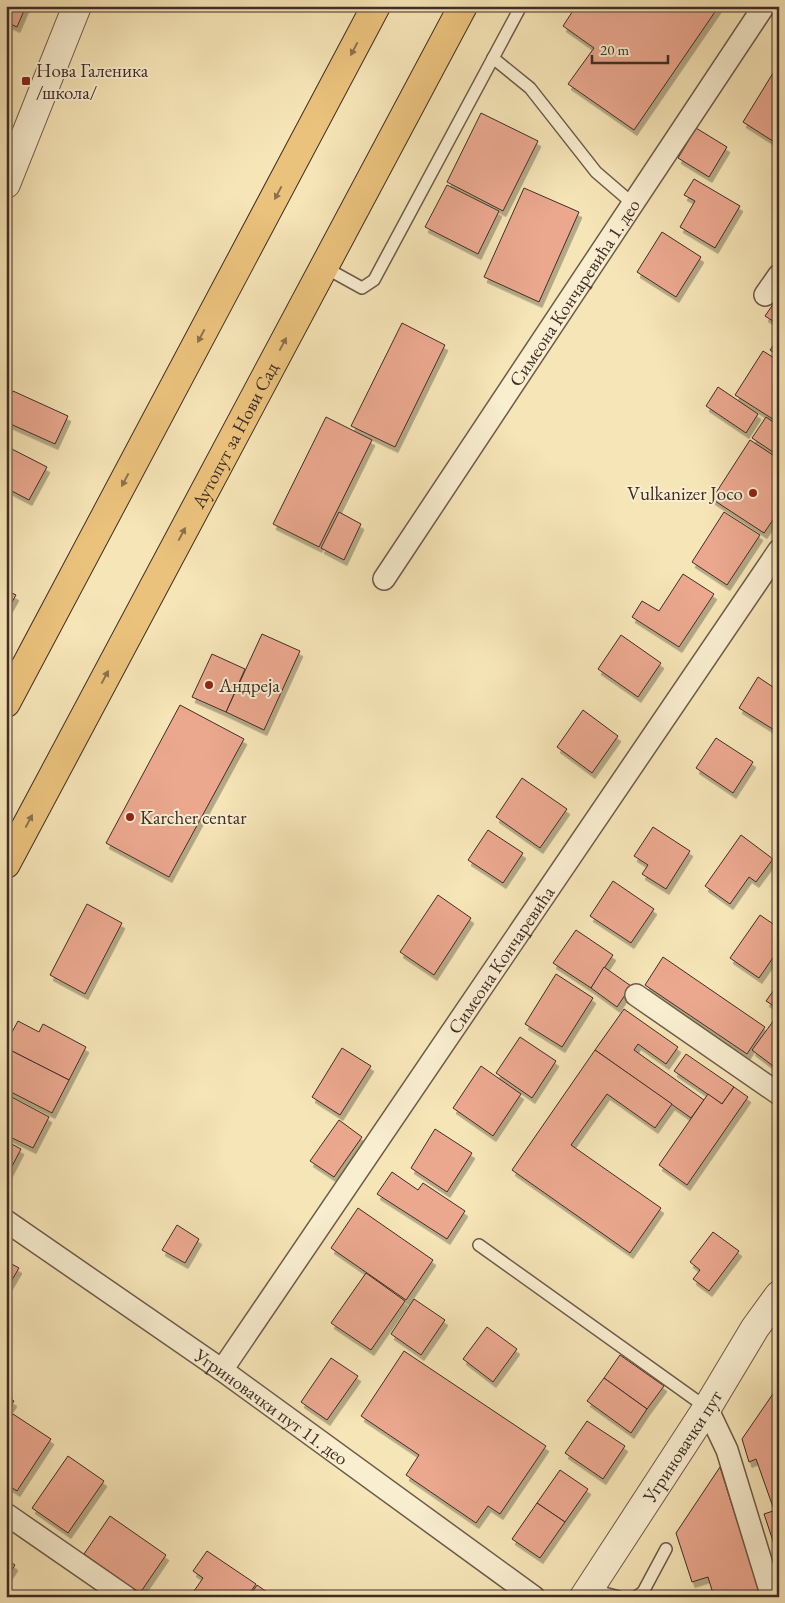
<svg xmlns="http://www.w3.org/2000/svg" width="785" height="1603" font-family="'EB Garamond',serif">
	<defs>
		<filter id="shadow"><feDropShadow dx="3" dy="5.5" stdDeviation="0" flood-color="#0004"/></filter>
	</defs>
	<rect width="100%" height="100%" fill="#f6e5b7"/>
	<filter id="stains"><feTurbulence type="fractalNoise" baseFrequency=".004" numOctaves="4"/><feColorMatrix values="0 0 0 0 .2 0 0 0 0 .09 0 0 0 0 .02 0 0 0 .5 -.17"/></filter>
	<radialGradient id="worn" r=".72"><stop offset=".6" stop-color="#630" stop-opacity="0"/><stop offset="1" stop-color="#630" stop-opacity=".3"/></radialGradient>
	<g fill="#eba88f" stroke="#3f2d26" filter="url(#shadow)">
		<polygon points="6,6 26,6 17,27 6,22"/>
		<polygon points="576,6 719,6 634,130 568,84 594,48 563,26"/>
		<polygon points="773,73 779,77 779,145 743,122"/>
		<polygon points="481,113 538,141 503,211 447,182"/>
		<polygon points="696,128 727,147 709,177 678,158"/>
		<polygon points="694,179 740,206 715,248 680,227 695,201 684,195"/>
		<polygon points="447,185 499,211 478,254 425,227"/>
		<polygon points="524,188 579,212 539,302 484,277"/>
		<polygon points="662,232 701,257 676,297 637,272"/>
		<polygon points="776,300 779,302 779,325 765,316"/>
		<polygon points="402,323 445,345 395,447 351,426"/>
		<polygon points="779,338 779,356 770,350"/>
		<polygon points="763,351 779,361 779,423 735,395"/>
		<polygon points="718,387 758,414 746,433 706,406"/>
		<polygon points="13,391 68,416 55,444 6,422 6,406"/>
		<polygon points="326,417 372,440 319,547 273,524"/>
		<polygon points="766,417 779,426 779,456 752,438"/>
		<polygon points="750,440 779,459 779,511 764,533 712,499"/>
		<polygon points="6,446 47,467 29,500 6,488"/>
		<polygon points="339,512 361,524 344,560 321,548"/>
		<polygon points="724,512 760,535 727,585 692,562"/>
		<polygon points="683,574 714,594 679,647 632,617 642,601 659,611"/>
		<polygon points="6,590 16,595 6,613"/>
		<polygon points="262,634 300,651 264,730 226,712"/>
		<polygon points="621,635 661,663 638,697 598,669"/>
		<polygon points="212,654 245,669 226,712 192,697"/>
		<polygon points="758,677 779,691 779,733 739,708"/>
		<polygon points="180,705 244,739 169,877 106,843"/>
		<polygon points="583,710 618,736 592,773 557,747"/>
		<polygon points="716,738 753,762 733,793 696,768"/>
		<polygon points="522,778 567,809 540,848 496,817"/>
		<polygon points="653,827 690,851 666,889 642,874 648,865 634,856"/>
		<polygon points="488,830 523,853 503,883 468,860"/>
		<polygon points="741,835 773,859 756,882 749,877 730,904 705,886"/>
		<polygon points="613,881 654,909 631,943 590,916"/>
		<polygon points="438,895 471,918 434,975 400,952"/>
		<polygon points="87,904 122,923 85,994 50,975"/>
		<polygon points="760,915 779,928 779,949 759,978 730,958"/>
		<polygon points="576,930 613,955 591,988 553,963"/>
		<polygon points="663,957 765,1027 747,1054 645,985"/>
		<polygon points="604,967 631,986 617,1007 591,988"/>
		<polygon points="556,974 593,998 562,1047 525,1024"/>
		<polygon points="779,983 779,1009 766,1001"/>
		<polygon points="624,1009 678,1047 666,1064 638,1044 634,1050 704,1100 691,1118 595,1050"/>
		<polygon points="777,1016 779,1018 777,1069 752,1050"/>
		<polygon points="18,1021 39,1032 43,1024 86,1047 69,1080 6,1048 6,1043"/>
		<polygon points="520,1037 556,1061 532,1098 496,1073"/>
		<polygon points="6,1048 69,1080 52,1113 7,1090 11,1081 6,1079"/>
		<polygon points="342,1048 371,1066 340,1115 312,1097"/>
		<polygon points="595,1050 672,1104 655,1128 607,1094 571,1145 661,1208 630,1253 512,1170"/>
		<polygon points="686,1054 734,1087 722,1104 674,1071"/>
		<polygon points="481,1066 521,1094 493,1136 453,1108"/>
		<polygon points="734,1087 748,1097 687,1185 659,1165 708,1094 722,1104"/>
		<polygon points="6,1094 49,1117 33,1148 6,1135"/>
		<polygon points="339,1120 362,1137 334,1177 310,1161"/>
		<polygon points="435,1129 472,1153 447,1192 411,1168"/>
		<polygon points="6,1141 21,1149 6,1178"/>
		<polygon points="392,1172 418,1190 423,1183 465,1211 447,1239 377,1194"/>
		<polygon points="358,1208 433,1260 406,1300 331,1248"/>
		<polygon points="177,1225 199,1239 185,1263 162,1250"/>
		<polygon points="713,1232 739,1251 709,1291 693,1279 700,1270 690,1262"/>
		<polygon points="6,1261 19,1268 6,1290"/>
		<polygon points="366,1273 405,1301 371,1350 331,1323"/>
		<polygon points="414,1299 445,1320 421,1355 391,1334"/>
		<polygon points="487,1327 517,1349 493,1382 463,1359"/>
		<polygon points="404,1351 546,1446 500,1514 488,1506 476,1523 406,1475 419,1455 361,1416"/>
		<polygon points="620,1355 664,1386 647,1409 604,1378"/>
		<polygon points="331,1358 358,1376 327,1420 301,1402"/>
		<polygon points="604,1378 647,1409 631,1433 587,1401"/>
		<polygon points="779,1385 779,1505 773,1507 756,1459 749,1462 742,1439"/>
		<polygon points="6,1396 14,1401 6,1413"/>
		<polygon points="13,1414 51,1439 17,1491 6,1484 6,1424"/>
		<polygon points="587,1421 625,1446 603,1479 565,1453"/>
		<polygon points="68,1456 104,1481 68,1533 32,1508"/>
		<polygon points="720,1467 761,1597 714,1597 708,1577 692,1582 676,1533"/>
		<polygon points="560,1470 588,1489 565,1522 537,1503"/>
		<polygon points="537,1503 565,1522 540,1558 512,1539"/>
		<polygon points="779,1509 779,1556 778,1556 764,1514"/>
		<polygon points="110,1516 166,1555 140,1593 84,1554"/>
		<polygon points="207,1551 256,1584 247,1597 190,1597 203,1578 193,1571"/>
		<polygon points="6,1559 15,1565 6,1579"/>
		<polygon points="257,1585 274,1597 249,1597"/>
	</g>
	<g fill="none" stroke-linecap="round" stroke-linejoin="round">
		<g stroke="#6d5b4a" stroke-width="14">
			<g id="service">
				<polyline points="493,58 530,88 596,172 632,203"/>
				<polyline points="324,267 362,288 374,280 521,6"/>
				<polyline points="479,1245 707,1408"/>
				<polyline points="589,1589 619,1597"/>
				<polyline points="636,1597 643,1592 666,1549"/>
			</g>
		</g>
		<g stroke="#6d5b4a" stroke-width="24">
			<g id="minor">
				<polyline points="765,295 779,275"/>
				<path id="s1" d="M 384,579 L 764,6"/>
				<polyline points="636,995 779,1094"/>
				<path id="s2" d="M 6,1221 L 222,1370 L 534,1597"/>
				<path id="s3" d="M 222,1370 L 779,550"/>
				<polyline points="707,1408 727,1450 772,1597"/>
				<polyline points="6,1514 126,1597"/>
			</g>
		</g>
		<g stroke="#6d5b4a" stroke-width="30">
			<g id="tertiary">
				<polyline points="6,184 77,6"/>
				<path id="s4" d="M 584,1597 L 707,1408 L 755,1328 L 779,1295"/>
			</g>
		</g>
		<g stroke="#3f2d26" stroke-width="30">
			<g id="primary">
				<polyline points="6,703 376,6"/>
				<path id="s5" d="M 6,864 L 463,6"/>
			</g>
		</g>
		<use href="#service" stroke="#f9eed0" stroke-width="11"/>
		<use href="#minor" stroke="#f9eed0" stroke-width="21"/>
		<use href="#tertiary" stroke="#f9eed0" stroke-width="28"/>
		<use href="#primary" stroke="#ebc27c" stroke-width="28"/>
	</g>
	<defs><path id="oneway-solid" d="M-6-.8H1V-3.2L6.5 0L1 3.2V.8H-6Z" transform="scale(1.25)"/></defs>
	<g fill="#8c704d">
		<use href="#oneway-solid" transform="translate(354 49) rotate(118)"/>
		<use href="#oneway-solid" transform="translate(278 193) rotate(118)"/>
		<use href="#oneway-solid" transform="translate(201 336) rotate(118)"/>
		<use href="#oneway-solid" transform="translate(283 344) rotate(-62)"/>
		<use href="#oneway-solid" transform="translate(125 480) rotate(118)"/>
		<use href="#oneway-solid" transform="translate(182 534) rotate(-62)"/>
		<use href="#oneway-solid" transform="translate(105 677) rotate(-62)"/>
		<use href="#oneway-solid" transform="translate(29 821) rotate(-62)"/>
	</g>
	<g fill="#8f2418" stroke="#f9eed0" stroke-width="2">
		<rect x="21" y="76" width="10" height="10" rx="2.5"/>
		<circle cx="753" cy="493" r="5"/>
		<circle cx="209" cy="685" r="5"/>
		<circle cx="130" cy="817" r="5"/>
	</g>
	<g text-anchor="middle" stroke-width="4" stroke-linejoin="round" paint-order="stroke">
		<g font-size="19" fill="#3f2d26" stroke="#f9eed0" text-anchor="start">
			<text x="36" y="77">Нова Галеника<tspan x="36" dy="22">/школа/</tspan></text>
			<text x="743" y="500" text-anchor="end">Vulkanizer Joco</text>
			<text x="219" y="692">Андреја</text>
			<text x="140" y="824">Karcher centar</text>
		</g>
		<g font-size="19" fill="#3f2d26" stroke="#f9eed0">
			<text dy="7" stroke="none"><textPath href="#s1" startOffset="344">Симеона Кончаревића 1. део</textPath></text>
			<text dy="7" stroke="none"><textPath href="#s5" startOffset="486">Аутопут за Нови Сад</textPath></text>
			<text dy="7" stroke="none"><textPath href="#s3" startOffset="496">Симеона Кончаревића</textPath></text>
			<text dy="7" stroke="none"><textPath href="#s2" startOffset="324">Угриновачки пут 11. део</textPath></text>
			<text dy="7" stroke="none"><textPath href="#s4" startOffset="180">Угриновачки пут</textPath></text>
		</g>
	</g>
	<rect width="785" height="1603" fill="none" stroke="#f6e5b7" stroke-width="25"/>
	<rect x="8" y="8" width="770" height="1588" fill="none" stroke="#3f2d26" stroke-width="2.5"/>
	<rect x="12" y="12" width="760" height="1578" fill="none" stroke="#3f2d26"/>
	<path d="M592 55v8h76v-8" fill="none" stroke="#3f2d26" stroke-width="2.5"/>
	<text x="600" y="55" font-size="15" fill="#3f2d26" stroke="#f9eed0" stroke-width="4" paint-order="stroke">20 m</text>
	<rect width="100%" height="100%" filter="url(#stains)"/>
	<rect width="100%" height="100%" fill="url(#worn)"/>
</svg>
